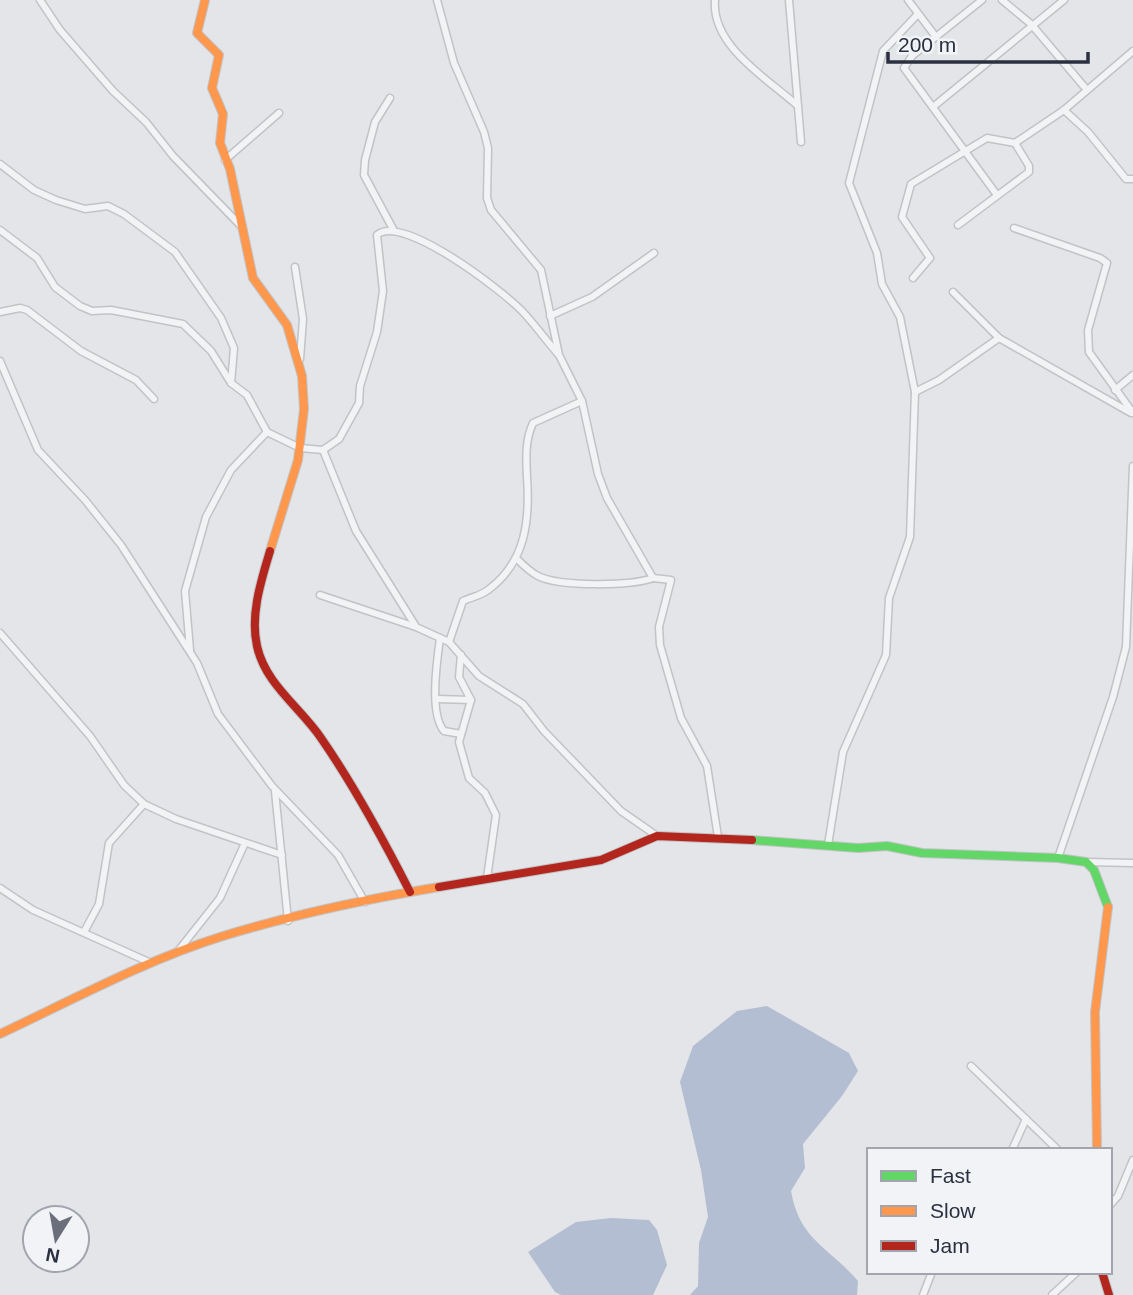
<svg xmlns="http://www.w3.org/2000/svg" width="1133" height="1295" font-family="Helvetica,sans-serif">
	<rect width="100%" height="100%" fill="#e3e5e8"/>
	<g fill="#b3bed2">
		<path d="M 767,1006 L 849,1053 L 858,1071 L 842,1096 L 803,1144 L 805,1168 L 791,1191 C 800,1241 828,1246 858,1281 L 857,1295 L 690,1295 L 698,1286 L 699,1243 L 708,1217 L 701,1170 L 680,1082 L 693,1046 L 737,1011 Z"/>
		<polygon points="611,1218 649,1220 657,1230 667,1265 653,1295 561,1295 555,1292 528,1252 576,1222"/>
	</g>
	<g fill="none" stroke-linecap="round" stroke-linejoin="round">
		<g stroke="#c1c3c6" stroke-width="9">
			<g id="street">
				<polyline points="40,0 60,30 113,91 146,122 173,156 241,226"/>
				<polyline points="437,0 454,63 484,132 488,148 487,198 491,210 541,270 559,355 582,401 598,474 607,498 653,578 671,580 659,627 660,645 681,718 707,766 718,837"/>
				<path d="M 715,0 C 711,46 768,79 798,106"/>
				<polyline points="789,0 801,142"/>
				<polyline points="908,0 936,37"/>
				<polyline points="982,0 912,56 904,68 997,195"/>
				<polyline points="1002,0 1031,24 1087,90"/>
				<polyline points="390,98 375,122 365,160 364,175 393,229"/>
				<polyline points="933,107 1064,0"/>
				<polyline points="1064,110 1088,132 1126,179 1133,179"/>
				<polyline points="225,160 279,113"/>
				<polyline points="0,164 34,190 56,200 85,209 108,206 124,214 175,252 221,318 234,348 231,383"/>
				<polyline points="958,225 1029,172 1029,166 1015,143"/>
				<polyline points="1014,228 1100,258 1107,263 1088,330 1089,352 1133,413"/>
				<path d="M 0,230 L 37,258 L 55,287 L 80,306 L 92,311 L 111,310 L 183,324 L 211,351 L 231,383 L 247,395 L 267,432 L 300,448 L 323,450 L 339,439 L 359,403 L 360,386 L 377,332 L 383,291 L 377,235 C 402,213 503,291 523,312 C 535,325 546,340 558,354"/>
				<polyline points="295,267 303,319 300,359"/>
				<polyline points="913,278 930,258 902,217 911,184 987,138 1015,143 1064,110 1133,51"/>
				<polyline points="953,292 999,338 1131,413"/>
				<polyline points="0,312 20,308 27,310 81,351 136,380 154,399"/>
				<polyline points="550,316 592,297 654,253"/>
				<polyline points="0,361 38,450 85,500 121,545 197,663 218,714 272,786 338,855 365,902"/>
				<polyline points="1115,390 1133,375"/>
				<polyline points="915,392 939,380 999,338"/>
				<polyline points="323,450 356,531 415,625"/>
				<path d="M 517,559 C 523,565 530,572 538,576 C 560,587 631,586 653,578"/>
				<polyline points="320,595 416,627 449,642 479,676 523,704 544,731 621,811 657,836"/>
				<polyline points="0,633 90,736 124,785 144,804 176,819 282,855"/>
				<path d="M 440,638 C 437,660 429,714 444,731 L 461,734"/>
				<path d="M 449,642 L 463,601 C 472,597 480,596 488,590 C 526,562 530,520 527,477 C 526,458 525,440 533,423 L 582,401"/>
				<polyline points="190,650 185,591 206,517 231,470 267,432"/>
				<polyline points="461,655 459,677 471,700 459,742 469,778 485,793 496,815 487,878"/>
				<polyline points="437,699 471,700"/>
				<polyline points="275,791 288,921"/>
				<polyline points="828,845 843,752 886,655 889,598 910,537 915,392 900,317 882,284 877,253 849,183 883,51 917,15"/>
				<polyline points="1058,858 1113,697 1126,647 1133,466"/>
				<polyline points="1086,862 1133,863"/>
				<polyline points="0,888 33,910 151,963"/>
				<polyline points="84,932 99,904 109,843 144,804"/>
				<polyline points="178,951 220,898 245,843"/>
				<polyline points="971,1066 1058,1150"/>
				<polyline points="1012,1150 1026,1119"/>
				<polyline points="1110,1205 1118,1196 1133,1160"/>
				<polyline points="923,1295 932,1272"/>
				<polyline points="1052,1295 1077,1272"/>
			</g>
		</g>
		<g stroke="#c1c3c6" stroke-width="10">
			<polyline id="fast" points="752,840 858,848 887,846 922,853 1058,858 1086,862 1094,870 1108,907"/>
		</g>
		<g stroke="#c1c3c6" stroke-width="10">
			<g id="slow">
				<polyline points="205,0 197,33 219,55 212,88 223,114 220,143 230,169 253,278 287,325 302,376 304,409 298,460 270,551"/>
				<path d="M 0,1034 C 72,1000 144,961 220,937 C 291,915 367,899 439,887"/>
				<polyline points="1097,1150 1095,1012 1108,907"/>
			</g>
		</g>
		<g stroke="#c1c3c6" stroke-width="10">
			<g id="jam">
				<path d="M 270,551 C 261,581 250,615 257,646 C 265,684 301,708 321,738 C 355,787 383,839 410,892"/>
				<polyline points="439,887 601,860 657,836 752,840"/>
				<polyline points="1102,1272 1109,1295"/>
			</g>
		</g>
		<use href="#street" stroke="#f2f3f5" stroke-width="6"/>
		<use href="#fast" stroke="#63d668" stroke-width="8"/>
		<use href="#slow" stroke="#ff974d" stroke-width="8"/>
		<use href="#jam" stroke="#b3261e" stroke-width="8"/>
	</g>
	<rect x="867" y="1148" width="245" height="126" fill="#f1f3f7" stroke="#a2a5ae" stroke-width="2"/>
	<rect x="881" y="1171" width="35" height="10" fill="#63d668" stroke="#a2a5ae" stroke-width="2"/>
	<text x="930" y="1183" font-size="21" fill="#2b3040">Fast</text>
	<rect x="881" y="1206" width="35" height="10" fill="#ff974d" stroke="#a2a5ae" stroke-width="2"/>
	<text x="930" y="1218" font-size="21" fill="#2b3040">Slow</text>
	<rect x="881" y="1241" width="35" height="10" fill="#b3261e" stroke="#a2a5ae" stroke-width="2"/>
	<text x="930" y="1253" font-size="21" fill="#2b3040">Jam</text>
	<g transform="translate(56 1239) rotate(191)"><circle r="33" fill="#f1f3f7" stroke="#a2a5ae" stroke-width="2"/>
	<path d="M0-5L12 26L0 18L-12 26Z" fill="#6b6f7b"/>
	<text y="-10" font-size="19" font-weight="bold" text-anchor="middle" fill="#2b3040">N</text>
	</g>
	<path d="M888 52v10h200v-10" fill="none" stroke="#2b3040" stroke-width="3.5"/>
	<text x="898" y="52" font-size="21" fill="#2b3040" stroke="#f1f3f7" stroke-width="5" paint-order="stroke">200 m</text>
</svg>
